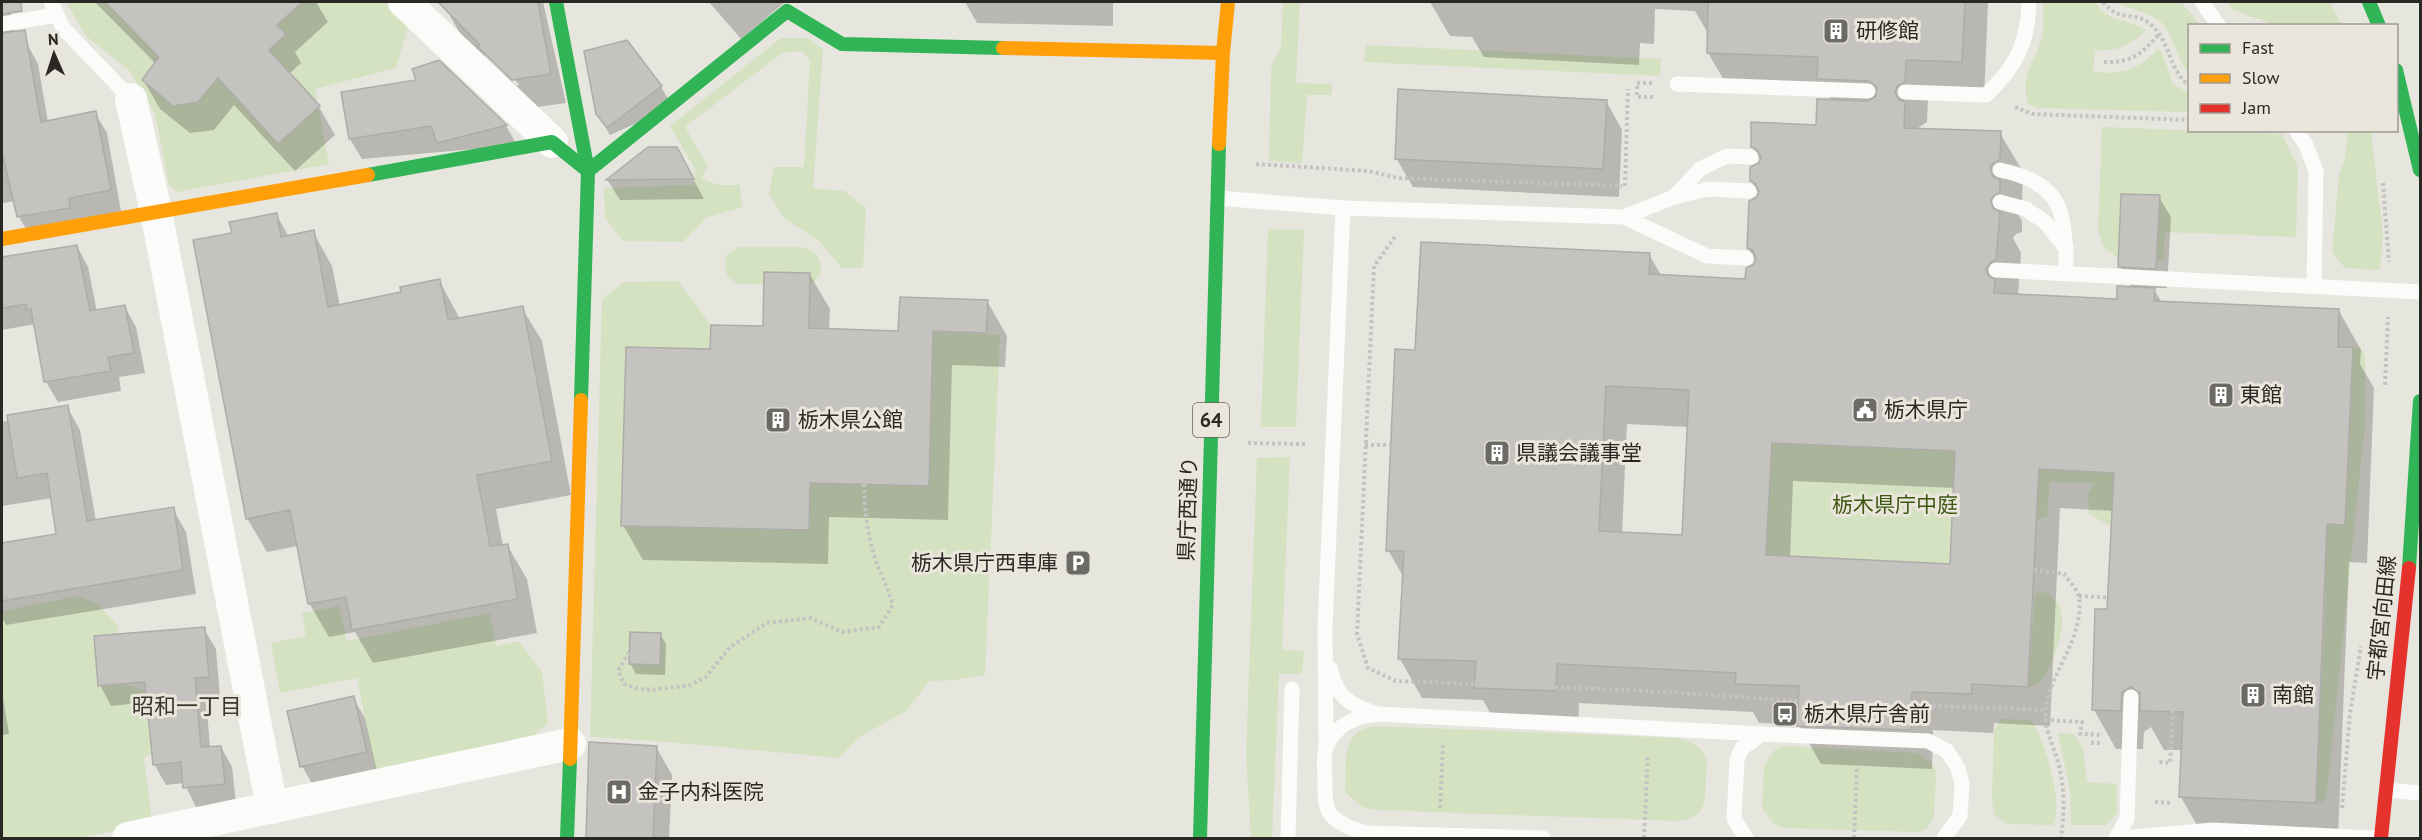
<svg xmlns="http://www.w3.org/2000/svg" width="2422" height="840" font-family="'PT Sans','Noto Sans JP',sans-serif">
	<rect width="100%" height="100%" fill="#e6e5de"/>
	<g fill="#d4e2c1">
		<polygon points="66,2 394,2 411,18 396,68 315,89 329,164 177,192 169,185 155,113 129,70 86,36"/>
		<polygon points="1283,2 1300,2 1296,83 1332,84 1332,95 1307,95 1302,163 1269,161 1271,68 1281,46"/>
		<path d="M 2043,2 L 2095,2 C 2109,24 2127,18 2146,30 C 2132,45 2116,52 2095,50 L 2093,72 C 2120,75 2141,70 2158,48 L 2162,53 L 2173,84 L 2189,94 L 2189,112 L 2037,108 L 2028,104 C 2020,75 2033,66 2041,40 C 2045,29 2043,13 2043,2 Z"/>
		<path d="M 2114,2 L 2181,2 L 2200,25 L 2190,26 L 2189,73 C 2176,59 2175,37 2162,23 C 2149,11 2129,9 2114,2 Z"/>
		<polygon points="2227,2 2330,2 2342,25 2275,25 2233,10"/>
		<polygon points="781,38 808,38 823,49 813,188 844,191 866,208 863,268 842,268 819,241 784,218 769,194 774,167 804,167 810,60 802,51 782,53 685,127 708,166 701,178 718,185 740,185 742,207 706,218 683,242 623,241 605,218 604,188 694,185 695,169 670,126"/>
		<polygon points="1366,45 1661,59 1660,76 1364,62"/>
		<polygon points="2102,127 2282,134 2298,168 2296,237 2165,232 2163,260 2119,258 2104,248 2098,230"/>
		<polygon points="2348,131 2371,131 2383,235 2380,270 2345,268 2332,252 2339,176 2345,157"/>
		<polygon points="1268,229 1304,230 1296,427 1261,427"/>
		<path d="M 738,247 C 751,248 799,245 808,249 C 821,254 822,264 820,276 L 810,285 L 738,284 L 727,276 L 725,264 L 727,255 Z"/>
		<polygon points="678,281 711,325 710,349 622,526 808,530 810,483 929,486 933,332 1000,335 985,675 953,680 930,681 905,712 859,737 839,758 656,741 590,737 602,299 624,282"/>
		<polygon points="2353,347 2361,348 2365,356 2365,424 2327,792 2324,801 2316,803 2326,593 2189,587 2190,562 2325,568 2327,524"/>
		<polygon points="1772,443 1955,451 1950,564 1766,555"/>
		<polygon points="1290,457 1282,650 1304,651 1302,674 1279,674 1272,838 1251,838 1246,752 1257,458"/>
		<polygon points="2039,463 2088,472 2114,473 2112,527 2089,514 2088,494 2094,483 2050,482 2047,517 2037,519"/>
		<path d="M 2044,592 C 2073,604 2061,638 2052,661 C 2048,669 2045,680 2037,684 C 2035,686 2031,686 2028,687 L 2035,594 Z"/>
		<polygon points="78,596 97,604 118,626 115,656 123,684 158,694 161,749 144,758 152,823 80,838 2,838 2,611"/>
		<polygon points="339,606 347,641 490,613 496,646 519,641 542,672 548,723 524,745 376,774 357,678 280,693 271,643 306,636 302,613"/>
		<path d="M 2001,719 L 2030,720 C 2045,738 2064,803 2053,825 L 2007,824 L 1995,815 L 1992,800 L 1994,729 Z"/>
		<path d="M 1374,726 L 1679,738 C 1690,741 1700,745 1705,756 C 1708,762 1706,772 1706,779 C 1705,804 1706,818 1677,821 L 1378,810 L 1362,807 L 1345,792 C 1347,764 1339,732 1374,726 Z"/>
		<polygon points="2058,733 2074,734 2083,749 2087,782 2117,784 2117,813 2106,825 2071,825 2070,789"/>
		<polygon points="1784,746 1917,753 1932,763 1936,772 1934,817 1928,827 1920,832 1783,828 1773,823 1762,808 1764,765 1775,750"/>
	</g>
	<g fill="#0003" fill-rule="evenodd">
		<polygon points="2,2 9,2 15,34 27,44 38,64 48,122 95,113 107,133 121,211 31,237 19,217 15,201 2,203"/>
		<polygon points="95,2 316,2 328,22 295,52 301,63 289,74 319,107 335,135 295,171 234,105 214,130 190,133 160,109 144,81 156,64"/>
		<path d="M 468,2 L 543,2 L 566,103 L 530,108 L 461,35 L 445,7 ZM 485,51 L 519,84 L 517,86 L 485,56 Z"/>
		<polygon points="709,2 785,2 741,39"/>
		<polygon points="928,2 1113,2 1113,26 977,23 965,2"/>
		<path d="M 1430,2 L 1988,2 L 1984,100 L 1928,98 L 1927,122 L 1918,128 L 2000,133 L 2023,172 L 2022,200 L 2016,202 L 2013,206 L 2022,221 L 2022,232 L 2016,234 L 2013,238 L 2021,253 L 2018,296 L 2118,301 L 2132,288 L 2120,266 L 2159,197 L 2171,217 L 2167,288 L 2153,288 L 2162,303 L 2339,311 L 2361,350 L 2360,364 L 2374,388 L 2367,563 L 2349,562 L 2338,838 L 2203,836 L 2181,797 L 2183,750 L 2164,750 L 2151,727 L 2144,732 L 2143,749 L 2116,749 L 2094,710 L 2109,610 L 2114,511 L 2060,508 L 2050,726 L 1994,723 L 1993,733 L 1933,730 L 1932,769 L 1821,764 L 1798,724 L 1759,723 L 1753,712 L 1579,703 L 1578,730 L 1498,727 L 1483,700 L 1422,698 L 1400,659 L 1404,578 L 1388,550 L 1417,351 L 1649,254 L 1662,277 L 1746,281 L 1756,262 L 1748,248 L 1759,194 L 1751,181 L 1761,161 L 1752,147 L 1818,126 L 1832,101 L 1828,95 L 1731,92 L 1708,53 L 1709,35 L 1695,11 L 1655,9 L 1654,44 L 1640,43 L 1639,65 L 1484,57 L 1472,37 L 1450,36 ZM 1627,424 L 1689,427 L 1684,537 L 1622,534 ZM 1793,481 L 1955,488 L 1951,565 L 1790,558 Z"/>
		<polygon points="626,42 661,87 673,107 610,135 598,114"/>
		<polygon points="438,61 506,126 517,145 362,159 350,139"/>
		<polygon points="1606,101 1622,130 1619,197 1413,187 1396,158"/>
		<polygon points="649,148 688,169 704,199 620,200 608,181"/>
		<polygon points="276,214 289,237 313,232 332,266 340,306 403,294 439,280 460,319 522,308 542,341 571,495 496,509 503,546 507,545 527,579 537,633 373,663 355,632 329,637 309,603 298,546 267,552 247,518 233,234"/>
		<polygon points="77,246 88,267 97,312 125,307 136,327 145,373 119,377 121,391 58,402 46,382 35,324 2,330 2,259"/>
		<polygon points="810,275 830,309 829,330 900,332 987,301 1007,336 1005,367 952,365 948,520 829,517 828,564 643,560 623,525 711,351 764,328"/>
		<polygon points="67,407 80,430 96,521 173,509 186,532 196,594 6,625 2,617 2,545 58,535 52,498 2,506 2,422"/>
		<polygon points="204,629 216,649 220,697 206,698 210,748 221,747 232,767 236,804 196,807 184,783 166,785 154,764 149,702 111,706 100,685"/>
		<polygon points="660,634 666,644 665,675 636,674 630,663"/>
		<polygon points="2,691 9,734 2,735"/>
		<polygon points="353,698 365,718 377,772 314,787 302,766"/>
		<polygon points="590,744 656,747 672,775 669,838 587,838"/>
	</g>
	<g fill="#c5c3bf" stroke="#aeaca8" stroke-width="1.5" fill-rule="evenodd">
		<polygon points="2,2 21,2 22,11 2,14"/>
		<polygon points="105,2 303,2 277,25 286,34 269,50 320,106 278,144 218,78 198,102 173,106 142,80 159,57"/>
		<polygon points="438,2 538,2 551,74 512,80 477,46 480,45"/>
		<path d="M 1708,2 L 1965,2 L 1962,62 L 1906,60 L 1905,82 L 1897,86 L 1895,92 L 1899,100 L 1905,102 L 1904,128 L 2001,131 L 2000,160 L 1993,163 L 1990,168 L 1993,177 L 2000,180 L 2000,193 L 1994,195 L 1991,200 L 1993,208 L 2000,212 L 1996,260 L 1991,262 L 1986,269 L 1988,275 L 1995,280 L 1994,293 L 2117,299 L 2117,286 L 2155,288 L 2154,301 L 2339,309 L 2338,347 L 2353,347 L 2345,525 L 2327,524 L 2316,803 L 2179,797 L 2183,712 L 2140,711 L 2140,693 L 2131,687 L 2122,692 L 2121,711 L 2092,710 L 2095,609 L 2107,609 L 2114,473 L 2039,469 L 2028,687 L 1972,684 L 1972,694 L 1912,692 L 1911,730 L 1797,726 L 1799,686 L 1735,684 L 1736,673 L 1557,664 L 1556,691 L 1474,688 L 1476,661 L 1398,659 L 1404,551 L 1386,551 L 1395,349 L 1415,350 L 1421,242 L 1650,253 L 1649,274 L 1745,279 L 1746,268 L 1754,264 L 1756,258 L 1752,250 L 1747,248 L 1749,201 L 1757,197 L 1759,191 L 1755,183 L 1750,181 L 1750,167 L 1759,163 L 1761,157 L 1757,149 L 1751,147 L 1751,122 L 1816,125 L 1817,99 L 1868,101 L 1876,96 L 1877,87 L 1869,81 L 1817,79 L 1818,57 L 1707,53 ZM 1606,386 L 1689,390 L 1682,535 L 1599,531 ZM 1772,443 L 1955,451 L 1950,564 L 1766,555 Z"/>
		<polygon points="25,30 41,122 96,111 111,190 69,198 70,208 17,217 2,152 2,33"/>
		<polygon points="627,40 662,86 607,128 596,114 584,51"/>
		<polygon points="439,60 507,125 437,143 431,126 349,139 341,92 416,80 412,69"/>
		<polygon points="1398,89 1607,100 1603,169 1395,159"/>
		<polygon points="648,147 677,147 694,179 606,180"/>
		<polygon points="2121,194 2160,195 2156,269 2118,267"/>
		<polygon points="277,213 281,237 314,230 328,307 401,292 400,287 440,279 448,320 523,306 552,461 477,475 490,546 508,544 518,599 352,630 346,597 308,604 290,510 246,519 193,240 232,233 229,222"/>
		<polygon points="77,245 90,311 125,305 134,353 108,357 111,371 44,382 31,309 27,310 26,304 2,308 2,257"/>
		<polygon points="764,272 810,273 809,328 898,331 900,297 988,300 986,333 933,331 929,486 810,483 809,530 621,526 626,347 710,349 711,325 763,326"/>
		<polygon points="68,405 87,521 174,507 183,570 2,601 2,543 56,534 47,473 17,478 7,415"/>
		<polygon points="205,627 209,677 195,678 201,747 221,746 225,784 183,788 181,762 153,765 145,682 98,686 94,636"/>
		<polygon points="630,632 661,633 660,665 629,664"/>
		<polygon points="354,696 367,752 300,767 287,711"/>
		<polygon points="589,742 657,746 653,838 586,838"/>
	</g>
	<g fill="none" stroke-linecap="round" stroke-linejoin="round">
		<g stroke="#c5c3c2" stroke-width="4" stroke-dasharray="3 3" stroke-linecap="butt">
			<path d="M 2103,2 C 2120,23 2134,11 2149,23 C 2171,40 2168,71 2190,86"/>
			<path d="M 2104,62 C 2132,63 2141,54 2159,34"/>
			<polyline points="1652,83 1637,83 1637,97 1654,97"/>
			<polyline points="2015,107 2032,114 2190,120"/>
			<polyline points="1256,164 1368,171 1398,178 1622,186"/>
			<polyline points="2383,183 2389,262"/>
			<polyline points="1625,186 1628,89"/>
			<polyline points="1395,237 1374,266 1357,634 1368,668 1396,681 1651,691 1798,701 2045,710"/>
			<polyline points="2385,385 2388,317"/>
			<polyline points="1248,443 1306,444"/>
			<polyline points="1365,445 1391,445"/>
			<path d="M 2034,570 L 2064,574 C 2069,581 2078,590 2079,598 C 2084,638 2052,669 2046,707 C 2042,728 2056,749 2060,770 C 2065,793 2064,815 2061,838"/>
			<polyline points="2079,596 2179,601 2170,763 2158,762"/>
			<path d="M 629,652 L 618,671 L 624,684 L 634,688 L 650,690 L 691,685 L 706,677 L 730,647 L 767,623 L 810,618 L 842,632 L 879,627 L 893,605 C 889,592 884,581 879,569 C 869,546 864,509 864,484"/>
			<polyline points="1861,704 1862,689"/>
			<polyline points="2045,720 2082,722 2080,734 2103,735"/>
			<polyline points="2091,743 2102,743"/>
			<polyline points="2155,802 2172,803"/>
			<polyline points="1440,808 1443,743"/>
			<polyline points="2342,808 2350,713 2361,646"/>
			<polyline points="1644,838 1648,755"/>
			<polyline points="1854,838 1857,765"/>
		</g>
		<g stroke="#fbfbfa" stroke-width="15">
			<polyline points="51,2 63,28 131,99"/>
			<polyline points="2202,2 2219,26"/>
			<polyline points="2,24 57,15"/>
			<polyline points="1677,84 1868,91"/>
			<path d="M 1905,92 L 1986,95 C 2016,67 2028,43 2029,2"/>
			<polyline points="2296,130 2306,145 2316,171 2314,286"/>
			<path d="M 2000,170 C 2024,175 2052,186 2060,211 C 2064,223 2064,237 2066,249"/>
			<polyline points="1674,197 1700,169 1727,156 1751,157"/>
			<polyline points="1217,198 1343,208 1325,627 1326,746"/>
			<polyline points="2000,202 2026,209 2046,223 2066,249 2066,274"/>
			<polyline points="1343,208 1624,217 1674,197 1709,189 1749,191"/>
			<polyline points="1624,217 1707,256 1746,258"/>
			<polyline points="1996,270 2420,292"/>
			<path d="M 1330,668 C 1337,697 1348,704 1375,713"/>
			<polyline points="2386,790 2420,793"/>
			<polyline points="1288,838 1292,689"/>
			<path d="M 1543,838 L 1366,833 C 1354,829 1341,825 1332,816 C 1324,808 1325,791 1325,780 C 1325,771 1323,757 1326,748 C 1334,725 1356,716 1378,714 L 1762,734"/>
			<polyline points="1746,838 1734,819 1737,759 1742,748 1762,734 1928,741 1947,751 1958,768 1962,784 1960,816 1944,838"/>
			<polyline points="2116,838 2127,819 2131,697"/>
			<polyline points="2122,838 2212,830 2373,838"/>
		</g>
		<g stroke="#fbfbfa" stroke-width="32">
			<polyline points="404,2 552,142"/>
			<polyline points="131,99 156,212 272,808"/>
			<polyline points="128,838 570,744"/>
		</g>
		<g stroke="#30b455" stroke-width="14">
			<polyline points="556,2 588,171 581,400"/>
			<polyline points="2369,2 2379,26"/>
			<polyline points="2396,70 2420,170"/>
			<polyline points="368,175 552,142 588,171 787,11 842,44 1003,48"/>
			<polyline points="2409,568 2420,401"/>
			<polyline points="567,838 570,759"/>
			<polyline points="1200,838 1219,144"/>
		</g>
		<g stroke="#ff9f0a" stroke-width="14">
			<polyline points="1003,48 1223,53"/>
			<polyline points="1219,144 1223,53 1228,2"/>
			<polyline points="2,239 368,175"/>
			<polyline points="570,759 581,400"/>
		</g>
		<polyline stroke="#e5322d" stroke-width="14" points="2381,838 2409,568"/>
	</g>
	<defs>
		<g id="building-square" transform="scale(1.35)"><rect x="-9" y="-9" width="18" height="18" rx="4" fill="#6c6a65" stroke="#eae6db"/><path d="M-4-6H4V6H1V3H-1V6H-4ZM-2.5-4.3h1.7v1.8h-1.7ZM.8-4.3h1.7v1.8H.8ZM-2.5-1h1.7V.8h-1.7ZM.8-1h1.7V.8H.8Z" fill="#fff"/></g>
		<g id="civic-square" transform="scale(1.35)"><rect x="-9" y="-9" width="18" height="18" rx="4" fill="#6c6a65" stroke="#eae6db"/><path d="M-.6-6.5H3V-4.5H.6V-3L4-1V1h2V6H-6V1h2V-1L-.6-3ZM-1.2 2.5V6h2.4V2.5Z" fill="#fff"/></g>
		<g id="parking-square" transform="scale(1.35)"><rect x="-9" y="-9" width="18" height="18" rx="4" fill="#6c6a65" stroke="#eae6db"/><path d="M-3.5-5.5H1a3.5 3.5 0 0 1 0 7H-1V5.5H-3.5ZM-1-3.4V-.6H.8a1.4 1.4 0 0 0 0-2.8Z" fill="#fff"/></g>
		<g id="bus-square" transform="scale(1.35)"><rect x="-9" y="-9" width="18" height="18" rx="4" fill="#6c6a65" stroke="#eae6db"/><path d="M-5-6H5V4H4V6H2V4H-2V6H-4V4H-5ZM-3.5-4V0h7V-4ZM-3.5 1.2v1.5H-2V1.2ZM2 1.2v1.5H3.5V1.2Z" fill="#fff"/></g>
		<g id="hospital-square" transform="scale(1.35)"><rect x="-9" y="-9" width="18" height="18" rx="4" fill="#6c6a65" stroke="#eae6db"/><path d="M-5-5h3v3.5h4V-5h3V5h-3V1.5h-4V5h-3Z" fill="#fff"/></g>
	</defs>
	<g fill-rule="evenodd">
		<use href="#building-square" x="1836" y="31"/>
		<use href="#building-square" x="2221" y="395"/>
		<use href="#civic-square" x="1865" y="410"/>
		<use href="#building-square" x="778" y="420"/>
		<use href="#building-square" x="1497" y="453"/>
		<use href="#parking-square" x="1078" y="563"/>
		<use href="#building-square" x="2253" y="695"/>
		<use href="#bus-square" x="1785" y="714"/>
		<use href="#hospital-square" x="619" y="792"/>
	</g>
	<g text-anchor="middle" stroke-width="6" stroke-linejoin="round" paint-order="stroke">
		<rect fill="#eae6db" stroke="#64615b" stroke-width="1.5" x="1193" y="403" width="36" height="34" rx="4.5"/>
		<g font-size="20" font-weight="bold" fill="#2a2824">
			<text x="1211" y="427">64</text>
		</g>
		<g font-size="21" fill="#2a2824" stroke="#eae6db" text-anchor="start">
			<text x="1856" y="38">研修館</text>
			<text x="2240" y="402">東館</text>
			<text x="1884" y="417">栃木県庁</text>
			<text x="798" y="427">栃木県公館</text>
			<text x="1516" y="460">県議会議事堂</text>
			<text x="1058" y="570" text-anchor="end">栃木県庁西車庫</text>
			<text x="2272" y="702">南館</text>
			<text x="1804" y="721">栃木県庁舎前</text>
			<text x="638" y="799">金子内科医院</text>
		</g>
		<g font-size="21" fill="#3d5712" stroke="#eae6db">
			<text x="1895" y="512">栃木県庁中庭</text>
		</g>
		<g font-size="21" fill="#2a2824" stroke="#eae6db">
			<text transform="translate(1188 509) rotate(-88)" y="7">県庁西通り</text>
			<text transform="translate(2382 618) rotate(-84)" y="7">宇都宮向田線</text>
		</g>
		<g font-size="22" fill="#3a362e" stroke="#eae6db">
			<text x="187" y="714">昭和一丁目</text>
		</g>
	</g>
	<rect width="2422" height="840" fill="none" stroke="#2a2824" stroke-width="6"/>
	<rect x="2188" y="24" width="210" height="108" fill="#eae6db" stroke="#9d9a92" stroke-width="1.5"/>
	<rect x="2200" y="44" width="30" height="9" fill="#30b455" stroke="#9d9a92" stroke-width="1.5"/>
	<text x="2242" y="54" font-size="18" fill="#2a2824">Fast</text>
	<rect x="2200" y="74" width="30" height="9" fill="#ff9f0a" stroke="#9d9a92" stroke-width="1.5"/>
	<text x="2242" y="84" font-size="18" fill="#2a2824">Slow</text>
	<rect x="2200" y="104" width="30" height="9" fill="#e5322d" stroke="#9d9a92" stroke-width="1.5"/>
	<text x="2242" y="114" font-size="18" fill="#2a2824">Jam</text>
	<g transform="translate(54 54) rotate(357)" stroke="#eae6db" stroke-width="4.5" paint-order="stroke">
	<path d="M0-4.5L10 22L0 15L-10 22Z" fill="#2a2824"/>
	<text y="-9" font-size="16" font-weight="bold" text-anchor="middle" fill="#2a2824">N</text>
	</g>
</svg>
